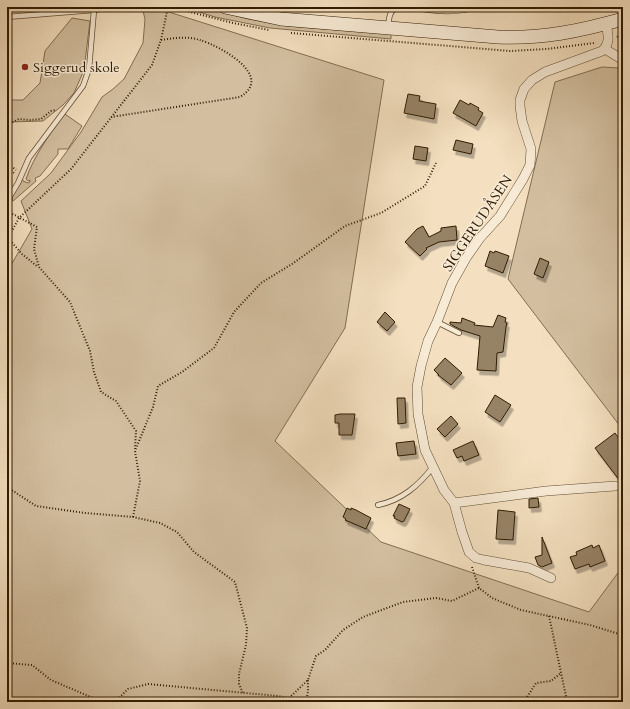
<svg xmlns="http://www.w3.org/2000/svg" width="630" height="709" font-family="Cardo,serif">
	<defs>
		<filter id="shadow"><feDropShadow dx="2.5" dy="4.5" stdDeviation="0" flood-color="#0004"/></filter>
	</defs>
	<rect width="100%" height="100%" fill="#f4e0c0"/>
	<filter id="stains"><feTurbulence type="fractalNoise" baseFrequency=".005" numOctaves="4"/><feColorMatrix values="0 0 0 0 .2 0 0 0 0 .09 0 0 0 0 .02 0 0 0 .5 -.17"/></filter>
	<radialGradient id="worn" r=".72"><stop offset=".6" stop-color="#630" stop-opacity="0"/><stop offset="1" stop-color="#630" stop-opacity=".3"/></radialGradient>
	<g fill="#d3bfa0" stroke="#826e52">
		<polygon points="153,7 384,80 345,328 275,441 381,542 589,612 623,566 623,702 7,702 7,272 32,229 21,201 51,173 81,132 102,97 113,89 124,79 143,43 145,19 143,11"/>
		<polygon points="183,7 204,7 248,19 288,26 391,34 391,39 270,28 215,17"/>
		<polygon points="72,18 90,21 84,70 74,93 63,105 43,121 7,122 7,100 23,100 40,83 45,51"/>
		<polygon points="602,67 620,68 623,71 623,430 508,279 555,82"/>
		<path d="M 65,114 L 82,126 L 68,149 L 58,149 L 58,154 L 40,176 L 35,178 L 36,181 L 13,201 L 12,198 L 22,177 L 23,181 L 28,183 L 30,182 L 30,180 L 28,181 L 26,179 C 33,158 51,131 65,114 Z"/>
	</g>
	<g fill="#968265" stroke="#301c03" filter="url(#shadow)">
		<polygon points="408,94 420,96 419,101 436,104 434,119 404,113"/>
		<polygon points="460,100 469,105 470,103 479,108 478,110 483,113 476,126 453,113"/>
		<polygon points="456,140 473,144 471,154 453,150"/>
		<polygon points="415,146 428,148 426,161 413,159"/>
		<polygon points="423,226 429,237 441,231 441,228 456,226 457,240 439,242 426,248 427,249 420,256 405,242 417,229"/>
		<polygon points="490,251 494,253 495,251 509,256 503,273 485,266"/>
		<polygon points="540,258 549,262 543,278 534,274"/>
		<polygon points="385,312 395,322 387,331 377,322"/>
		<polygon points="498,315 506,318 505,322 507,323 506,327 503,352 497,353 496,371 477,370 480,336 461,330 450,324 450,322 461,323 462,318 475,323 474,325 493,327"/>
		<polygon points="445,358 462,373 451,385 438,375 439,375 434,370"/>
		<polygon points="495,395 511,405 500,422 485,412"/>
		<polygon points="397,398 405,398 406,423 398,424"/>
		<polygon points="340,414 355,414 352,435 339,435 339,423 335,423 335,415"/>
		<polygon points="451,416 458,424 445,437 437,429"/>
		<polygon points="615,433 623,444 623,485 595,448"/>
		<polygon points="414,441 416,454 398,456 396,443"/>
		<polygon points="473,441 479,455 464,461 462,456 457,458 453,450"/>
		<polygon points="538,498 539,507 529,508 529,499"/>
		<polygon points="399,504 410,509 404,521 402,522 394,518 395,516 393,516"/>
		<polygon points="347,508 351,510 351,508 356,510 371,518 366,529 345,520 346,519 343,517"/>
		<polygon points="498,510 515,512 513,540 496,539"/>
		<polygon points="542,537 552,563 542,567 538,565 535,557 542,555"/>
		<polygon points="592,545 593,548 599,545 605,561 590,567 589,564 575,569 570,557 577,555 576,552"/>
	</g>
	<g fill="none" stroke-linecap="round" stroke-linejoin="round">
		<g stroke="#614d32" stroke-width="6">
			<g id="service">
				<path d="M 412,7 C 433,11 454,14 476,7"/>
				<polyline points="7,17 94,10"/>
				<path d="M 388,27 C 389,19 389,12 396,7"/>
				<polyline points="7,201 18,183 29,158 83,86 89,69 94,10 111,7"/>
				<polyline points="437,322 459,333"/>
				<path d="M 378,505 C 402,500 418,486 433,467"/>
			</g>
		</g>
		<g stroke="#614d32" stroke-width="10">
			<g id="minor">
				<polyline points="605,49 623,60"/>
				<polyline points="454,503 546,491 615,486"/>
				<path d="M 551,578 L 529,568 L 484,560 L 476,558 L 469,552 L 462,532 L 454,503 L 444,490 L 425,450 L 418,414 L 417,387 L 421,366 L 428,341 L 437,322 L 452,283 L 466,258 L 480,238 L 500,216 L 523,179 L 530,165 L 531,149 L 522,121 L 520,106 L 520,100 L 524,89 L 532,80 L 545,72 L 602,51 C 611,43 608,34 606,24"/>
			</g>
		</g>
		<g stroke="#301c03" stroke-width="14">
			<path id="secondary" d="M 225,7 L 281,19 L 498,37 C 542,39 580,31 623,19"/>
		</g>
		<g stroke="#301c03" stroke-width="2" stroke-dasharray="1 2" stroke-linecap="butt">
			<polyline points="171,7 233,23 269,30"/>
			<polyline points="291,33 510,51 547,49 594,43"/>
			<polyline points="617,37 623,33"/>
			<polyline points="161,40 168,7"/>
			<polyline points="7,125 19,119 30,120 41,119 51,111 56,110"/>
			<polyline points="7,158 10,165 16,170"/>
			<polyline points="7,166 14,173"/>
			<polyline points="7,211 37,227 34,249 39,267 70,302 90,351 94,372 101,392 116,401 136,431 135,449"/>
			<polyline points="8,238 22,254 38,267"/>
			<path d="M 7,240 L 19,218 L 71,169 L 152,65 L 161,40 C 174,38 188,36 200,40 C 220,46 275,76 240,97 L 111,117"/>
			<polyline points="7,487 36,506 85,513 133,517 160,523 177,532 194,552 235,582 247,628 246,645 239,674 239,684 243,693"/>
			<polyline points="133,517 140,481 135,451 153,407 158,386 182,372 214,348 234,312 261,283 292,264 345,226 381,213 425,186 436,163"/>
			<polyline points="472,567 479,588"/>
			<polyline points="549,616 567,701 566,702"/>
			<polyline points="7,663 32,665 51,680 93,698 97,702"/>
			<polyline points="289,698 308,680 316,656 325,650 343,630 363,617 403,602 436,598 452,601 479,588 492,598 521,610 590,625 619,634 623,634"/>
			<polyline points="115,702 128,689 148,684 278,696 289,698 293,702"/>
			<polyline points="306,702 308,692 308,680"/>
			<polyline points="524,702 536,683 551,681 561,673"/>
		</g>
		<use href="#service" stroke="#f8ebd6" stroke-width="4.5"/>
		<use href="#minor" stroke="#f8ebd6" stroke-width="9"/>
		<use href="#secondary" stroke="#f8ebd6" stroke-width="13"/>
	</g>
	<circle fill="#8f2418" stroke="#f8ebd6" stroke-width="1.5" cx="25" cy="67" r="4"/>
	<g text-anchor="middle" stroke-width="3" stroke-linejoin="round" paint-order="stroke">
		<g font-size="14" fill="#301c03" stroke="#f8ebd6" text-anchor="start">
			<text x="33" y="72">Siggerud skole</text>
		</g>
		<g font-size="14" fill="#301c03" stroke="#f8ebd6">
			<text transform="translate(477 223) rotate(-56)" y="5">SIGGERUDÅSEN</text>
		</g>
	</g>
	<rect width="630" height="709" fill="none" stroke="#f4e0c0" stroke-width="24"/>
	<rect x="8" y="8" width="614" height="693" fill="none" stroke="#301c03" stroke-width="2"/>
	<rect x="12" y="12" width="606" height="685" fill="none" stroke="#301c03"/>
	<rect width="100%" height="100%" filter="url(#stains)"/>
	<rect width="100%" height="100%" fill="url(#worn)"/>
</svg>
